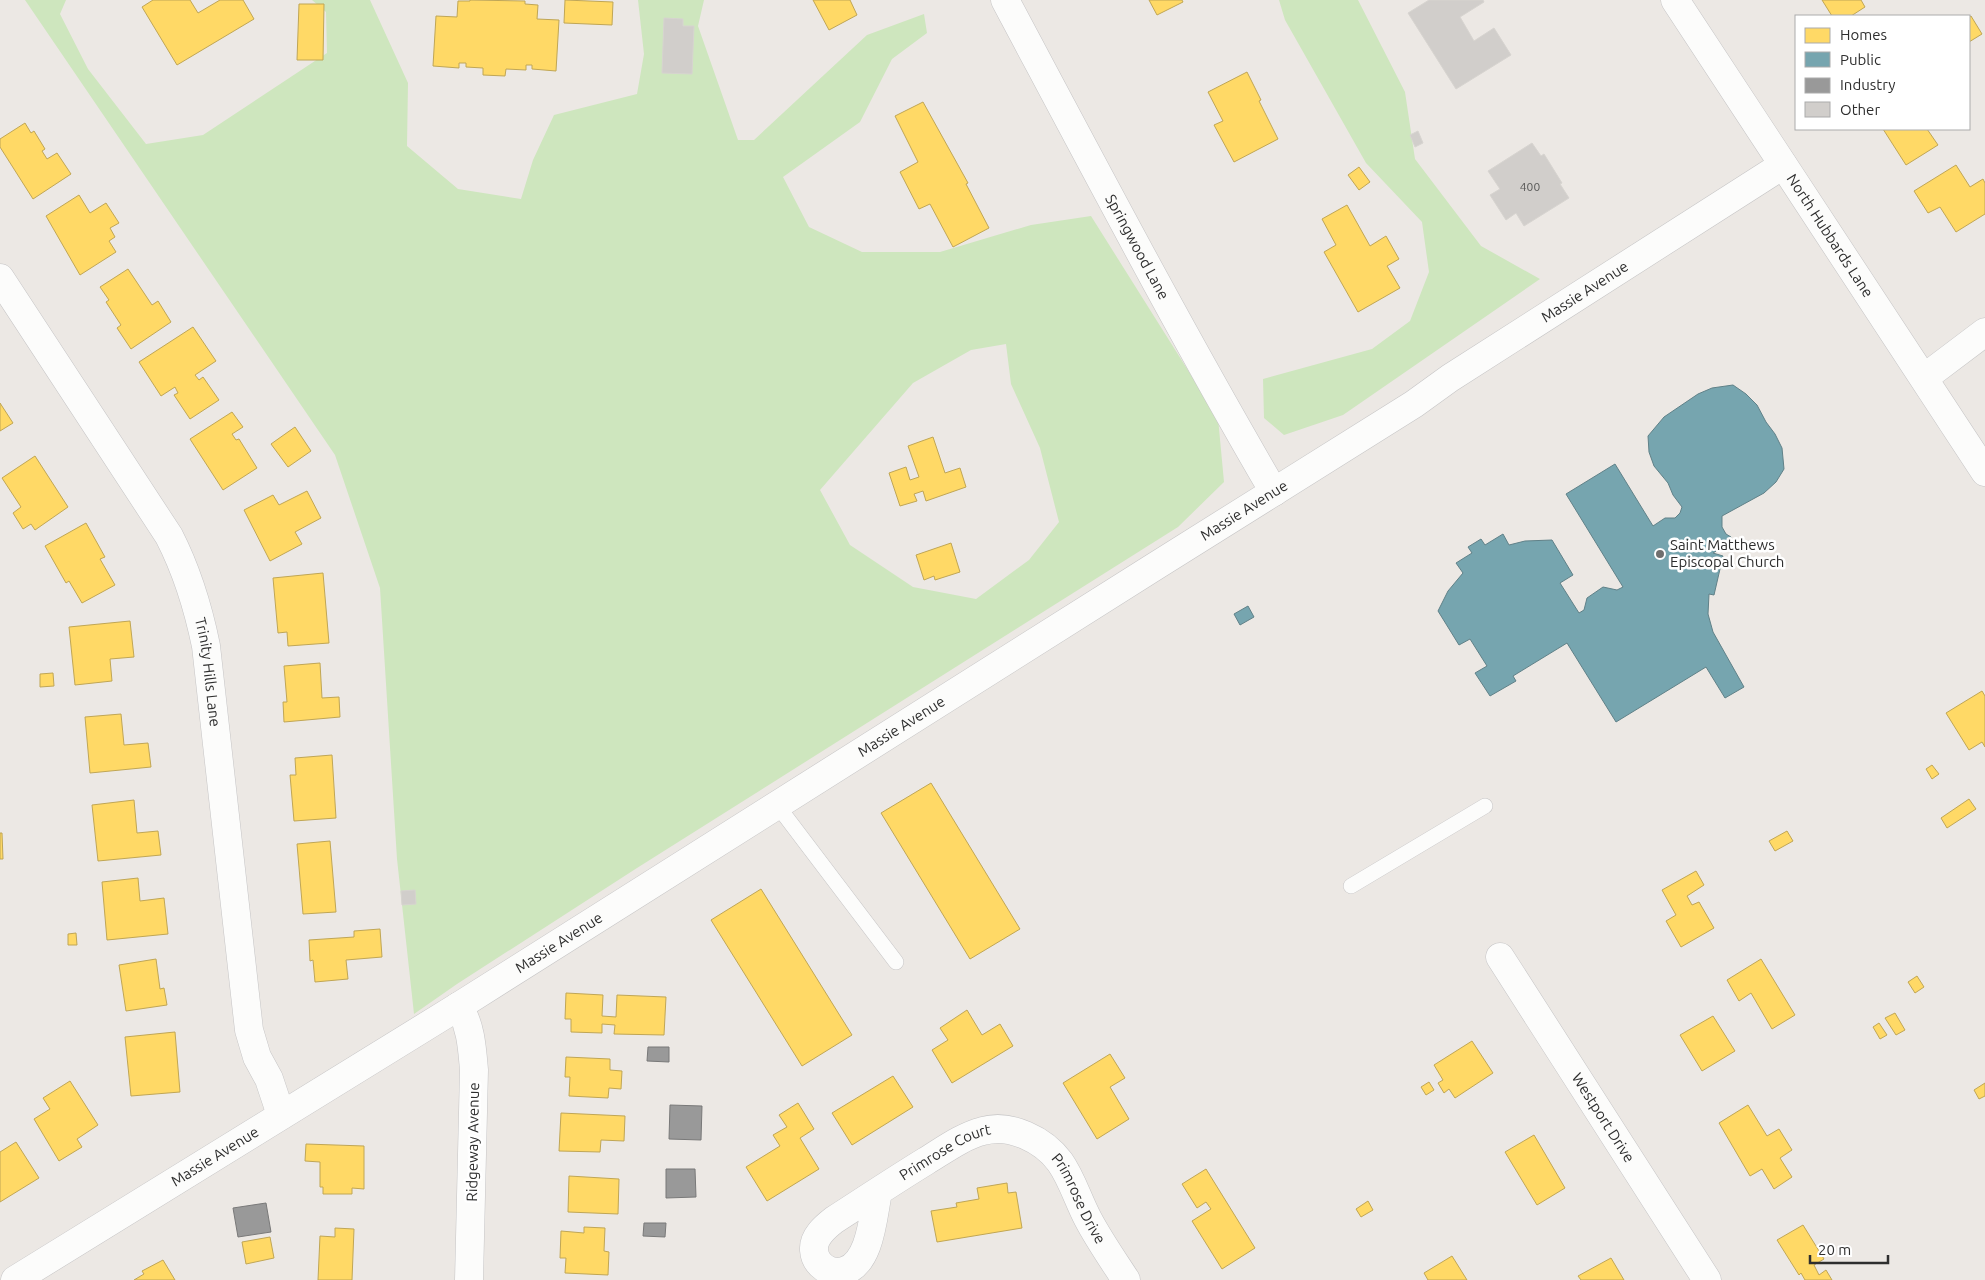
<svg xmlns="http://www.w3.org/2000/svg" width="1985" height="1280" font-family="Ubuntu,sans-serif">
	<rect width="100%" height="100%" fill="#ece8e4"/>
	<g fill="#cee6be" fill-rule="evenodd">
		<path d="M 25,0 L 66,0 L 60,14 L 88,69 L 146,144 L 203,135 L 327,53 L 326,12 L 312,0 L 370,0 L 408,83 L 407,146 L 458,189 L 521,199 L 533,160 L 554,115 L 637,94 L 644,54 L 638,0 L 704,0 L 698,26 L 738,140 L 754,140 L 867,35 L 924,14 L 927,33 L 892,59 L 860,122 L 783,177 L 809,227 L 862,252 L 940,252 L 1031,225 L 1091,216 L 1218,418 L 1224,482 L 1178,527 L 637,868 L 457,984 L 414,1014 L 397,859 L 380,588 L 335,455 ZM 1006,344 L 1011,384 L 1040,448 L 1059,522 L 1029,560 L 976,599 L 913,587 L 850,545 L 820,490 L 913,383 L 971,350 Z"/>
		<polygon points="1279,0 1358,0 1405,92 1415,159 1481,246 1540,279 1343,415 1284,435 1264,418 1263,379 1372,349 1410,321 1429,272 1422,222 1366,163 1285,20"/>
	</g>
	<g fill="#ffd966" stroke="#c0a655">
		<polygon points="153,0 190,0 198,13 220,0 243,0 254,19 177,65 142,7"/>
		<polygon points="470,0 525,1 525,4 538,5 537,19 559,20 556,71 532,69 532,65 526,65 526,70 506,69 505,76 483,75 483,68 466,67 466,63 459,63 459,68 433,66 436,16 457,17 458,1 470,1"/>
		<polygon points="565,0 613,2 612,25 564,23"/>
		<polygon points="813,0 850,0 857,15 829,30"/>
		<polygon points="1149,0 1182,0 1183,2 1157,15"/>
		<polygon points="1822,0 1861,0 1865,7 1851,16 1832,16"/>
		<polygon points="299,4 324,4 323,60 297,60"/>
		<polygon points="1971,16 1982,34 1969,42 1969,17"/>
		<polygon points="1247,72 1261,100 1259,101 1278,139 1234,162 1214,125 1223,121 1208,92"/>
		<polygon points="923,102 968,183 966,184 989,228 953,247 930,204 919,209 900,172 918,162 895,116"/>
		<polygon points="25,123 31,133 34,131 45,149 42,151 47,159 57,153 71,174 33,199 0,147 0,139"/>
		<polygon points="1883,129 1927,129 1938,145 1906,165"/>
		<polygon points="1956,165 1970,187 1983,179 1985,183 1985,214 1956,232 1940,207 1928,213 1914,191"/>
		<polygon points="1359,167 1370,182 1359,190 1348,175"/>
		<polygon points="79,195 90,213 106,203 119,223 110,228 115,237 109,241 116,252 80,275 46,216"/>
		<polygon points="1347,205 1370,246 1386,236 1399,259 1387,266 1400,288 1358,312 1324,252 1336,245 1322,219"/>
		<polygon points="128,269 152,305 158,301 171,322 131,349 117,328 121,325 106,302 109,300 100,287"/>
		<polygon points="193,327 216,361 195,375 199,380 203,377 219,400 190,419 174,395 178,393 175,387 161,396 139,362"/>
		<polygon points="0,403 13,423 0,431"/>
		<polygon points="232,412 243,427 232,434 236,440 239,439 257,468 223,490 190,439"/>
		<polygon points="295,427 311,451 288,467 271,444"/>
		<polygon points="933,437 945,473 960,468 966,487 926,501 923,491 914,494 917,501 900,506 889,473 906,467 910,480 919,477 908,446"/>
		<polygon points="35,456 68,507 35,530 31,524 23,529 13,513 21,507 2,478"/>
		<polygon points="307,491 321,518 295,532 302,544 270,561 244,510 273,495 279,505"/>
		<polygon points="86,523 105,557 100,559 115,585 82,603 69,581 66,583 45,546"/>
		<polygon points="951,543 960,572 935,580 934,576 924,580 916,555"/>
		<polygon points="323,573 329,643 288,646 287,632 278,633 273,578"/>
		<polygon points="130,621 134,657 110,659 112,681 75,685 69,627"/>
		<polygon points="320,663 322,698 339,697 340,717 284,722 283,702 287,702 284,666"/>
		<polygon points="53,673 54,686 40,687 40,674"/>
		<polygon points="1982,691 1985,696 1985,747 1982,742 1969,750 1946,713"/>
		<polygon points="121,714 124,745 148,743 151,767 90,773 85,717"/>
		<polygon points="332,755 336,818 294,821 290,775 296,775 295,758"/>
		<polygon points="1932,765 1939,774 1932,779 1926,769"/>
		<polygon points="931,783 1020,929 970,959 881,813"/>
		<polygon points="1969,799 1976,809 1947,828 1941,818"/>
		<polygon points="134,800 137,833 158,831 161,855 98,861 92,805"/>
		<polygon points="1787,831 1793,841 1775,851 1769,841"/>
		<polygon points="0,833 2,833 3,859 0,859"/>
		<polygon points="330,841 336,912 303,914 297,844"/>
		<polygon points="1696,871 1704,885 1687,896 1692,905 1699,902 1714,928 1681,947 1666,921 1676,915 1662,890"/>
		<polygon points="138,878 140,901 164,898 168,934 107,940 102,882"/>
		<polygon points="761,889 852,1035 802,1066 711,920"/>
		<polygon points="380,929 382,957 346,960 348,979 315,982 313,960 310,961 309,940 354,937 354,931"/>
		<polygon points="76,933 77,945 68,945 68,934"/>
		<polygon points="156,959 160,989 164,988 167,1005 126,1011 119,965"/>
		<polygon points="1761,959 1795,1015 1772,1029 1751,993 1739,1001 1727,980"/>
		<polygon points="1917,976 1924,987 1915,993 1908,982"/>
		<polygon points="566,993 603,995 602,1016 616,1017 617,995 666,997 664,1035 614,1034 615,1025 602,1024 602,1033 571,1032 571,1019 565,1019"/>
		<polygon points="967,1010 982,1035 1000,1024 1013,1046 952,1083 932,1050 948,1040 940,1028"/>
		<polygon points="1895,1013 1905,1030 1896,1035 1885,1018"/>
		<polygon points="1713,1016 1735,1051 1702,1071 1680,1035"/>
		<polygon points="1879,1023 1887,1035 1880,1039 1873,1027"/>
		<polygon points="175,1032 180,1092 131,1096 125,1037"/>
		<polygon points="1472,1041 1493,1073 1455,1098 1449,1089 1444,1093 1438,1083 1443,1080 1434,1065"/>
		<polygon points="1110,1054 1125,1078 1110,1087 1129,1119 1097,1139 1063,1083"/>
		<polygon points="566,1057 610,1059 610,1070 622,1071 621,1089 609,1088 608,1098 569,1096 570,1077 565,1077"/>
		<polygon points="893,1076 913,1107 852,1145 832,1113"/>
		<polygon points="70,1081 98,1125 77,1139 82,1147 59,1161 34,1119 50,1109 43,1098"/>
		<polygon points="1429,1082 1434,1090 1426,1095 1421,1087"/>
		<polygon points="1985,1083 1985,1096 1979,1099 1974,1090"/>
		<polygon points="798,1103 814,1129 800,1138 819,1169 767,1201 746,1167 780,1146 773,1135 787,1127 779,1115"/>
		<polygon points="1748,1105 1767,1136 1779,1129 1792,1150 1780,1158 1792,1177 1774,1189 1762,1169 1750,1176 1719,1123"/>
		<polygon points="561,1113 625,1116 624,1141 601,1140 600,1152 559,1151"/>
		<polygon points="1534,1135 1565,1188 1537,1205 1505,1152"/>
		<polygon points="16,1142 39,1178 0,1202 0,1152"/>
		<polygon points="306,1144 364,1146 364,1189 352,1188 352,1194 323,1194 323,1187 320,1187 320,1162 305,1161"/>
		<polygon points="1206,1169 1255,1248 1222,1269 1192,1221 1211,1209 1206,1202 1197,1208 1182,1184"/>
		<polygon points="569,1176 619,1179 618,1214 568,1212"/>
		<polygon points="1007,1183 1008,1193 1016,1192 1022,1228 937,1242 931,1211 957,1207 956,1203 979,1199 977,1188"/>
		<polygon points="1368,1201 1373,1210 1361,1217 1356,1209"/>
		<polygon points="1803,1225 1824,1259 1814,1265 1819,1275 1826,1270 1832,1280 1805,1280 1801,1273 1799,1275 1777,1240"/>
		<polygon points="584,1227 605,1228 604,1251 609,1252 608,1275 565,1273 566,1258 560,1258 561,1231 584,1233"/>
		<polygon points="335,1228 354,1229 352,1280 318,1280 320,1236 335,1237"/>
		<polygon points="270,1237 274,1258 246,1264 242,1242"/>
		<polygon points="1452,1256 1467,1280 1428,1280 1424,1273"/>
		<polygon points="1611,1258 1624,1280 1581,1280 1578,1276"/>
		<polygon points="163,1260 175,1280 134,1280 144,1274 142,1271"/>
	</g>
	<g fill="#76a5af" stroke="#608188">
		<polygon points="1733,385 1746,394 1757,405 1766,422 1775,434 1782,448 1784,469 1776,482 1764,493 1722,516 1722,527 1726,534 1731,537 1731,542 1713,553 1723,556 1714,595 1709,594 1708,614 1713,632 1744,687 1725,698 1706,667 1616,722 1567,643 1513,676 1516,681 1490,696 1475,673 1487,666 1470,639 1459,645 1438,611 1448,591 1463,573 1456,563 1472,553 1468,547 1481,539 1485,545 1503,534 1509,545 1525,541 1552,540 1573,575 1560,583 1579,613 1584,610 1587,598 1603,587 1617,590 1623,587 1566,494 1615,464 1653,526 1665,518 1675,518 1680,513 1682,507 1673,495 1668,483 1654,466 1649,452 1648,436 1664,417 1698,394 1712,388"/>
		<polygon points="1248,606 1254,617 1240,625 1234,614"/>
	</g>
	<g fill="#999" stroke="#797979">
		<polygon points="648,1047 669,1047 669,1062 647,1061"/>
		<polygon points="670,1105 702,1106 701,1140 669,1139"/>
		<polygon points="666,1169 695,1169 696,1197 666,1198"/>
		<polygon points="266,1203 271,1232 238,1237 233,1208"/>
		<polygon points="644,1223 666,1223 665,1237 643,1236"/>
	</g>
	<g fill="#d1cecb" stroke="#d7d4d0">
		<polygon points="1429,0 1483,0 1484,2 1460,17 1474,41 1494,28 1511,55 1456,89 1408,13"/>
		<polygon points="664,18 683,19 683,26 694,26 692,74 662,73"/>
		<polygon points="1418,131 1423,143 1415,147 1410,135"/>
		<polygon points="1532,143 1541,156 1544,154 1562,183 1560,184 1569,198 1524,226 1516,213 1506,220 1490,195 1500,189 1488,171"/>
		<polygon points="415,890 416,904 402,905 401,891"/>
	</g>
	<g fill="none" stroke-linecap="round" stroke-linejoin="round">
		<g stroke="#c5c4c5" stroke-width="16">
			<g id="service">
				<polyline points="777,805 896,962"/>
				<polyline points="1351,886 1485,806"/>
			</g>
		</g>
		<g stroke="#c5c4c5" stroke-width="29">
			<g id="minor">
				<path id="s1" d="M 1005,0 C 1093,165 1180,331 1274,492"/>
				<path id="s2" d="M 1675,0 L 1985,472"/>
				<path id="s3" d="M 0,278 L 169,536 C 187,571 198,607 206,646 L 249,1030 L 257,1057 L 269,1079 L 281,1115"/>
				<polyline points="1924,378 1985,332"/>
				<path id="s4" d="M 1500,957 L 1707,1280"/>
				<path d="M 459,1006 C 471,1027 472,1047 474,1070 L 469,1280"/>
				<path id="s5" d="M 878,1192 C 873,1215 871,1263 844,1271 C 830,1275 815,1265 814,1250 C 813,1237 825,1227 834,1220 C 865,1200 895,1180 926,1161 C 944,1150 963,1136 983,1131 C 1010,1123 1044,1140 1060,1162 C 1072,1179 1078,1200 1088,1219 C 1099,1240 1113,1260 1126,1280"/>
				<path id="s6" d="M 15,1280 L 459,1006 L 1154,567 L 1414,404 L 1450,378 L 1783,165"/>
			</g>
		</g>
		<use href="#service" stroke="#fcfcfb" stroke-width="15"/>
		<use href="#minor" stroke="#fcfcfb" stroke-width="28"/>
	</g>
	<circle fill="#706f6e" stroke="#fff" stroke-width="2" cx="1660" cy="554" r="5"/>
	<g text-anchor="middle" stroke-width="5" stroke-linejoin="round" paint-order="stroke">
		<g font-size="12" fill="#585857">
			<text x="1530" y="191">400</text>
		</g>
		<g font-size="15" fill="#2e2e2e" stroke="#fff">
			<text dy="5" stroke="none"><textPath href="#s2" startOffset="282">North Hubbards Lane</textPath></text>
			<text dy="5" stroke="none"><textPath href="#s1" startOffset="280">Springwood Lane</textPath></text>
			<text dy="5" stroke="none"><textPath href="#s6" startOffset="1855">Massie Avenue</textPath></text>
			<text dy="5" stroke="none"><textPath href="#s6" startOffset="1450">Massie Avenue</textPath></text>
			<text dy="5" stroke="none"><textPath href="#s3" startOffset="451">Trinity Hills Lane</textPath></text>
			<text dy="5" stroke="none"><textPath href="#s6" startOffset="1045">Massie Avenue</textPath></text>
			<text dy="5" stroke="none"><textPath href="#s6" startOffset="640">Massie Avenue</textPath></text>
			<text dy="5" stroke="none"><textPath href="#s4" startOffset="191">Westport Drive</textPath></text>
			<text transform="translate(473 1142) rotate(-89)" y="5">Ridgeway Avenue</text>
			<text dy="5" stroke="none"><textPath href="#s5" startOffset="300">Primrose Court</textPath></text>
			<text dy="5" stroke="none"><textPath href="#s6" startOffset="235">Massie Avenue</textPath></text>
			<text dy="5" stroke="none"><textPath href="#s5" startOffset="472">Primrose Drive</textPath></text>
		</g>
		<g font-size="15" fill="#2e2e2e" stroke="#fff" text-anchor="start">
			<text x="1670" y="550">Saint Matthews<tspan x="1670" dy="17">Episcopal Church</tspan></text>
		</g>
	</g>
	<rect x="1795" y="15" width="175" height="115" fill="#ffffff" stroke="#ababab"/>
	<rect x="1805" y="28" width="25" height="15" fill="#ffd966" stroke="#ababab"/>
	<text x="1840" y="40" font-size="15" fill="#2e2e2e">Homes</text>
	<rect x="1805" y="52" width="25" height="15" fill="#76a5af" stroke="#ababab"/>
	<text x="1840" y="65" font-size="15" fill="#2e2e2e">Public</text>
	<rect x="1805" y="78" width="25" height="15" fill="#999999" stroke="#ababab"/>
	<text x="1840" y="90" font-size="15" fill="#2e2e2e">Industry</text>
	<rect x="1805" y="102" width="25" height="15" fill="#d1cecb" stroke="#ababab"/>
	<text x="1840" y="115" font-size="15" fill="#2e2e2e">Other</text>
	<path d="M1810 1255v8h78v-8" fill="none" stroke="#2e2e2e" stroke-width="2.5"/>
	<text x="1818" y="1255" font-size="15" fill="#2e2e2e" stroke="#ffffff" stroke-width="4" paint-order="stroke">20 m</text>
</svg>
